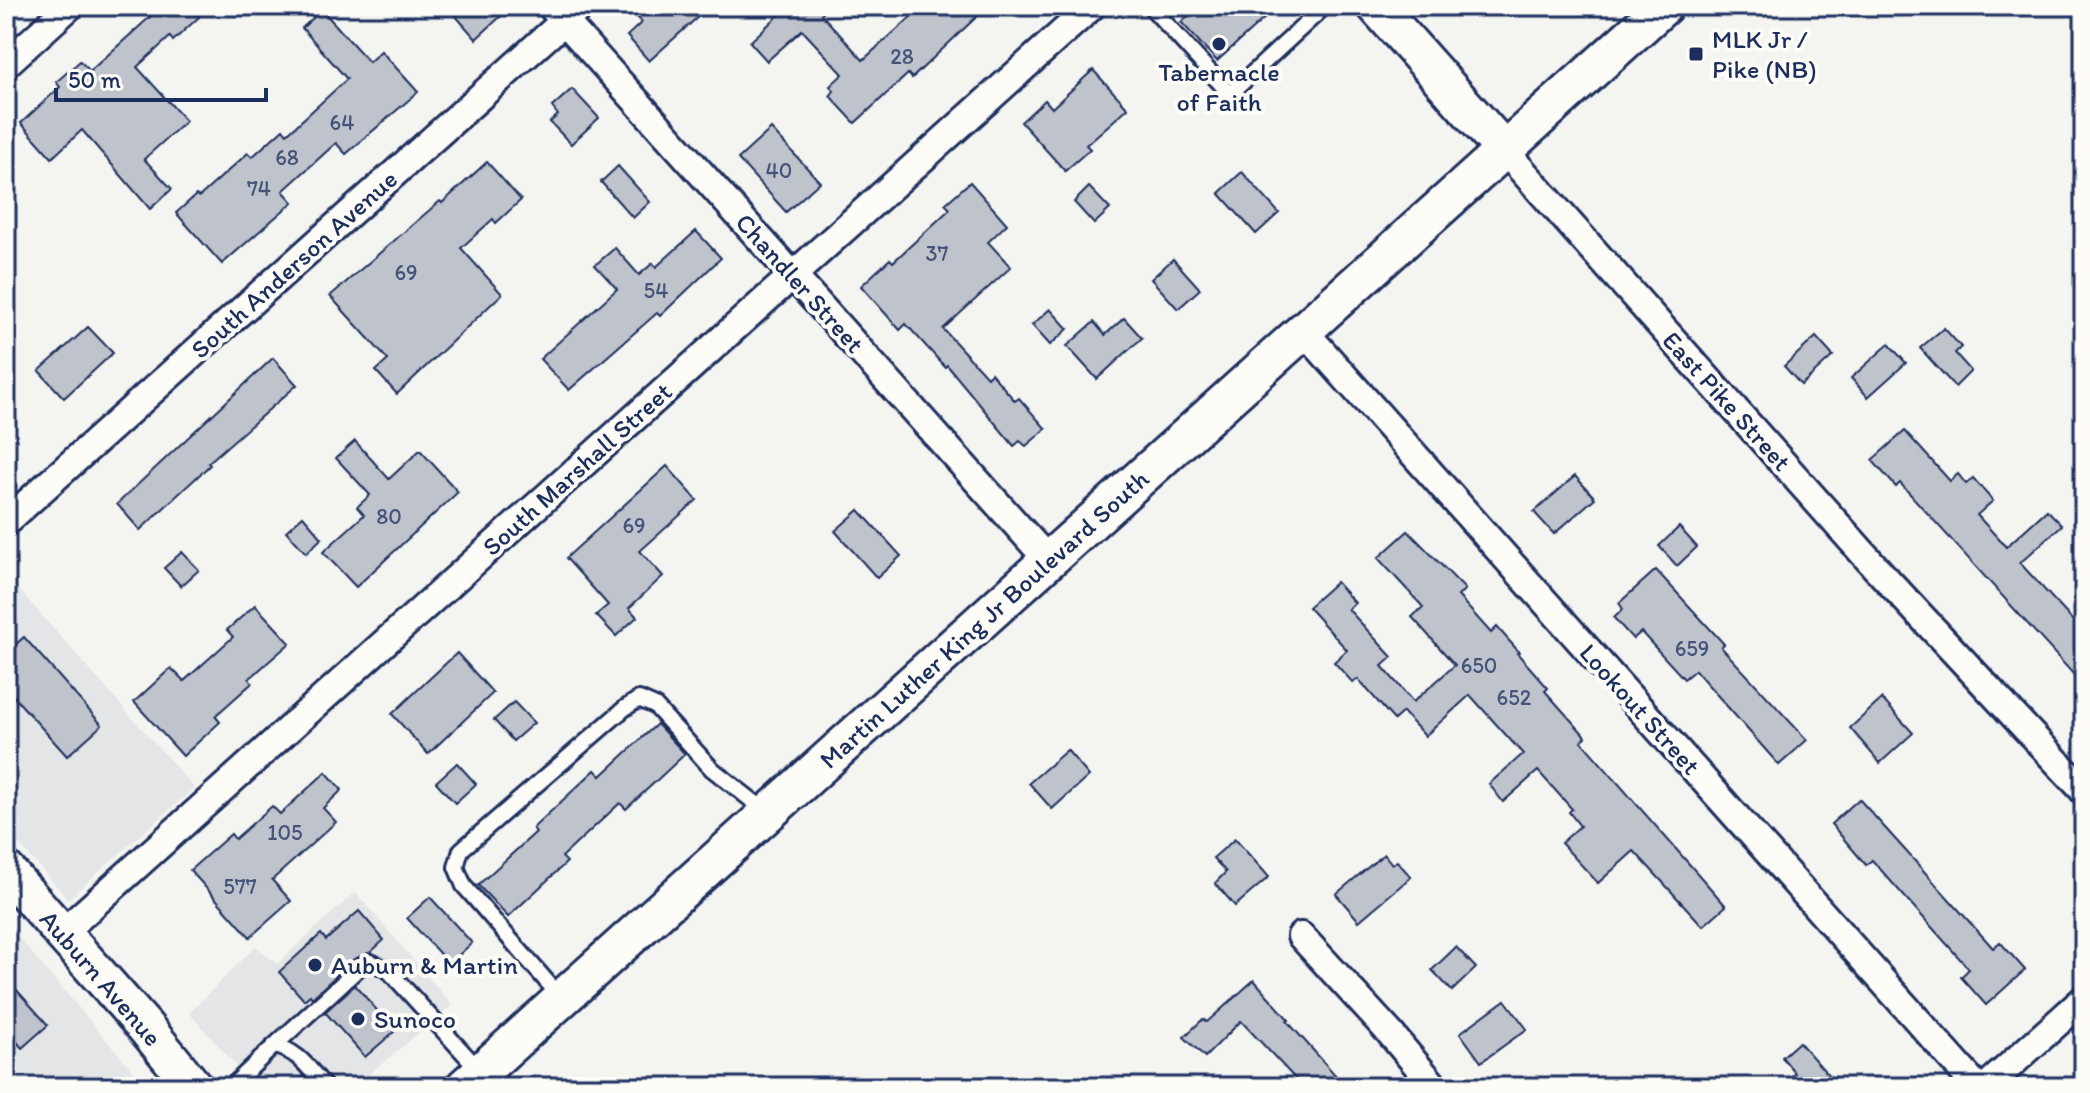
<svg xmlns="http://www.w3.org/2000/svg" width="2090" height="1093" font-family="Itim,sans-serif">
	<rect width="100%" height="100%" fill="#f4f4f1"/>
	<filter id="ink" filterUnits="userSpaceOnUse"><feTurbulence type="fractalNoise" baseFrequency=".0125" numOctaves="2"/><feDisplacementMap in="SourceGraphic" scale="16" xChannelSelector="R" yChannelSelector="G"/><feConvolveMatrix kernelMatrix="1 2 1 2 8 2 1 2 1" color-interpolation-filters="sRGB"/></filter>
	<g filter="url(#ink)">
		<g fill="#e4e5e6">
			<polygon points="6,575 194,788 68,899 6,830"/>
			<polygon points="355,892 452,1005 354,1087 256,1087 189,1013 256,946 277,964"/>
			<polygon points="6,923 107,1041 147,1087 6,1087"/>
		</g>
		<g fill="#bfc3cc" stroke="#1b2f5e" stroke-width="2">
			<polygon points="142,6 188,6 199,17 173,41 170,37 137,67 186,121 144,159 172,189 150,209 82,130 52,158 21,123 60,87 56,82 80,61 90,71 151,16"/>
			<polygon points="447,6 512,6 476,39"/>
			<polygon points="649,6 710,6 649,61 627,36 642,22 637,17"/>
			<polygon points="780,6 829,6 821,14 863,60 911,17 900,6 988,6 912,78 908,74 855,123 830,96 834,91 830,86 843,74 802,30 767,61 750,42 784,10"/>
			<polygon points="1199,6 1278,6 1217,61 1181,22"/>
			<polygon points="322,10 369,62 381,51 418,92 346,154 336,143 283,191 293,202 222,264 176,213 196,195 199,197 248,153 252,157 283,129 287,134 347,79 302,28"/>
			<polygon points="1093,70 1128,108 1086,145 1090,149 1065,171 1021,122 1045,100 1052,108"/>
			<polygon points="572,89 599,118 571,144 550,122 558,115 552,107"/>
			<polygon points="771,129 820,182 786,212 738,159"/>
			<polygon points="487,162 521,200 496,223 493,219 461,248 502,294 397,394 376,371 388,360 330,296 440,201 442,203"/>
			<polygon points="618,166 650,202 633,218 601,182"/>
			<polygon points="1242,172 1279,213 1256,234 1219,193"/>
			<polygon points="970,182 1007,224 988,242 1011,267 943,329 987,377 991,373 1015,401 1019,398 1046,429 1026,446 1020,441 1014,446 947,365 945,367 906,324 900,330 861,286 890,259 893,262 950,209 945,204"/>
			<polygon points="1089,187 1110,209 1094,224 1074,202"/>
			<polygon points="696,231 721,258 660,316 657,313 569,390 540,359 617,289 595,265 615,248 639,275 653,263 656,267"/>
			<polygon points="1173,259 1200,289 1178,309 1151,279"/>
			<polygon points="1050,309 1068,329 1050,345 1032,325"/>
			<polygon points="1124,318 1142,338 1097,379 1067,346 1094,322 1105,335"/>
			<polygon points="88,327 113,353 64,398 39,371"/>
			<polygon points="1944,328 1961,347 1955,353 1971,371 1955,387 1920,348"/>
			<polygon points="1816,337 1833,356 1801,385 1784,366"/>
			<polygon points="1889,344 1906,363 1868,397 1851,378"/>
			<polygon points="273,358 297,385 208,463 210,465 140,530 117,504"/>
			<polygon points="1905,431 1950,481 1958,474 1966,484 1973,478 1993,501 1977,515 2006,547 2047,510 2062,525 2020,563 2084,633 2084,686 1900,483 1896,487 1872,460"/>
			<polygon points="355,441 389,479 420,450 458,492 356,587 323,552 364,515 357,507 370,495 336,458"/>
			<polygon points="667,466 697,500 640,551 663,576 629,608 637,617 616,636 596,615 608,605 566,558"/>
			<polygon points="1575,476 1595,498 1554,534 1534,512"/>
			<polygon points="859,510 901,556 877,578 835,531"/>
			<polygon points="303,516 322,538 306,553 286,531"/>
			<polygon points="1679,527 1697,547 1677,566 1659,546"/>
			<polygon points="1408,531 1465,589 1458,596 1491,633 1497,627 1519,652 1517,653 1548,688 1545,691 1586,737 1581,741 1726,906 1703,926 1634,851 1598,883 1561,843 1580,826 1569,812 1572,809 1538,771 1503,802 1489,784 1523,754 1470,695 1425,736 1403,712 1394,720 1358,679 1353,683 1334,662 1347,650 1308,607 1336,582 1355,603 1348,609 1392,657 1382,666 1413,702 1455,665 1412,617 1423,607 1378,558"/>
			<polygon points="182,552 199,570 181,586 164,568"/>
			<polygon points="1656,570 1724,644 1721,647 1807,740 1779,765 1695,670 1684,679 1641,632 1633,639 1614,618 1623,609 1619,603"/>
			<polygon points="255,605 290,643 249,679 252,683 215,716 220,722 183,756 134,702 171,668 184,681 233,637 227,630"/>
			<polygon points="24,637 102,725 67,756 6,688 6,653"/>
			<polygon points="457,653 493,693 428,754 392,714"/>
			<polygon points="1882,699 1913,733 1880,763 1850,728"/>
			<polygon points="514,702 534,723 513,741 494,720"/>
			<polygon points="657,724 685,754 626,809 620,803 562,857 567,862 508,917 478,885 536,832 533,828 595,770 601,776"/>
			<polygon points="1067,750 1089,776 1052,809 1029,783"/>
			<polygon points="457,763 476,784 455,803 436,782"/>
			<polygon points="326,772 342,790 323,808 336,822 272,880 291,901 250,937 190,870 231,834 235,839 272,806 280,814"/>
			<polygon points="1859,799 1993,948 2000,942 2025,970 1986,1005 1961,977 1969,969 1872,860 1866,865 1831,824"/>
			<polygon points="1235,839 1269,877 1235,906 1215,883 1226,872 1213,858"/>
			<polygon points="1384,854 1392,864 1397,861 1411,877 1359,921 1336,894"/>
			<polygon points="430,897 472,943 449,964 407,918"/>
			<polygon points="359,911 384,940 371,952 354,959 312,998 310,995 304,1000 279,972 321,934 326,940"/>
			<polygon points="1456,947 1476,968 1452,991 1432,970"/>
			<polygon points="6,978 48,1025 22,1048 17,1042 6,1052"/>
			<polygon points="1254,980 1289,1020 1287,1021 1346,1087 1303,1087 1241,1021 1205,1057 1184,1037 1203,1019 1207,1022"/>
			<polygon points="355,985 395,1031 365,1057 325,1012"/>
			<polygon points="1505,1000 1527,1029 1481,1062 1460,1033"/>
			<polygon points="1799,1042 1839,1087 1779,1087 1795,1073 1782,1057"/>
		</g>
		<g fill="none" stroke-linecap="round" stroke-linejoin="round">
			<g stroke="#1b2f5e" stroke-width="20">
				<g id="lane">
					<polyline points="1150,6 1230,94 1325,6"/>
					<polyline points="562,999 464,886 456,867 461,850 625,708 639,699 655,706 712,769 768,813"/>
					<polyline points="274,1046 360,967 371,962 388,970 480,1071"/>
					<path d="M 231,1087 L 274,1046 C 298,1050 310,1070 325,1087"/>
				</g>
			</g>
			<g stroke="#1b2f5e" stroke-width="32">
				<g id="street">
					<polyline points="551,6 1049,561"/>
					<polyline points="6,64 70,6"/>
					<polyline points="1504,150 1878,570 2084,791"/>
					<polyline points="1304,331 1977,1087"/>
					<polyline points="6,522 581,6"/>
					<polyline points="62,933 1092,6"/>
					<polyline points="1301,936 1390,1033 1435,1087"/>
					<polyline points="1986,1087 2084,999"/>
				</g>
			</g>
			<g stroke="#1b2f5e" stroke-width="42">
				<g id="secondary">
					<polyline points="1376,6 1504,150"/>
					<polyline points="6,870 145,1027 194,1087"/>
					<polyline points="464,1087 1664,6"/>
				</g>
			</g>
			<use href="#lane" stroke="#fdfcf7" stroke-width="14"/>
			<use href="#street" stroke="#fdfcf7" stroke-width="26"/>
			<use href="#secondary" stroke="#fdfcf7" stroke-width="36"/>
		</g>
	</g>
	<g fill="#1b2f5e" stroke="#fdfcf7" stroke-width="3">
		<circle cx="1219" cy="44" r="8"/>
		<rect x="1688" y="46" width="16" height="16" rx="4"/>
		<circle cx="315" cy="965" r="8"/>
		<circle cx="358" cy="1019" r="8"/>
	</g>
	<g text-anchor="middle" stroke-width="8" stroke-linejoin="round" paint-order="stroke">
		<g font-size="22" fill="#44547a">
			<text x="902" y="64">28</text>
			<text x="342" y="130">64</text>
			<text x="287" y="165">68</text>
			<text x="779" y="178">40</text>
			<text x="259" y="196">74</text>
			<text x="937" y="261">37</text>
			<text x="406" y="280">69</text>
			<text x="656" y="298">54</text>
			<text x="389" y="524">80</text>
			<text x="634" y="533">69</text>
			<text x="1692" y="656">659</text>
			<text x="1479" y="673">650</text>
			<text x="1514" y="705">652</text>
			<text x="285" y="840">105</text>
			<text x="240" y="894">577</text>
		</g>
		<g font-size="26" fill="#1b2f5e" stroke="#fdfcf7" text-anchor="start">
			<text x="1712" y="48">MLK Jr /<tspan x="1712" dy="30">Pike (NB)</tspan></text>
			<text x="1219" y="81" text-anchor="middle">Tabernacle<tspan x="1219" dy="30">of Faith</tspan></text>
			<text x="331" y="974">Auburn &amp; Martin</text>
			<text x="374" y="1028">Sunoco</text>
		</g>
		<g font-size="26" fill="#1b2f5e" stroke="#fdfcf7">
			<text transform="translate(294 264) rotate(-42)" y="9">South Anderson Avenue</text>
			<text transform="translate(800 283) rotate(48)" y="9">Chandler Street</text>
			<text transform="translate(1727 401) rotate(48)" y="9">East Pike Street</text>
			<text transform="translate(577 469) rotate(-42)" y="9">South Marshall Street</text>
			<text transform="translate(984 619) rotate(-42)" y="9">Martin Luther King Jr Boulevard South</text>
			<text transform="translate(1640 709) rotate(48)" y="9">Lookout Street</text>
			<text transform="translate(101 978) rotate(49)" y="9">Auburn Avenue</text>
		</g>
	</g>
	<rect width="2090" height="1093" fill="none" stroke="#fdfcf7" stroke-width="32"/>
	<rect x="16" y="16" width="2058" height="1061" fill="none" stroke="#1b2f5e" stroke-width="3" filter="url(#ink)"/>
	<path d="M56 88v12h210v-12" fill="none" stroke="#1b2f5e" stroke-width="4"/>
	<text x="68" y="88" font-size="24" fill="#1b2f5e" stroke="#fdfcf7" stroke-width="6" paint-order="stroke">50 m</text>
</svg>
